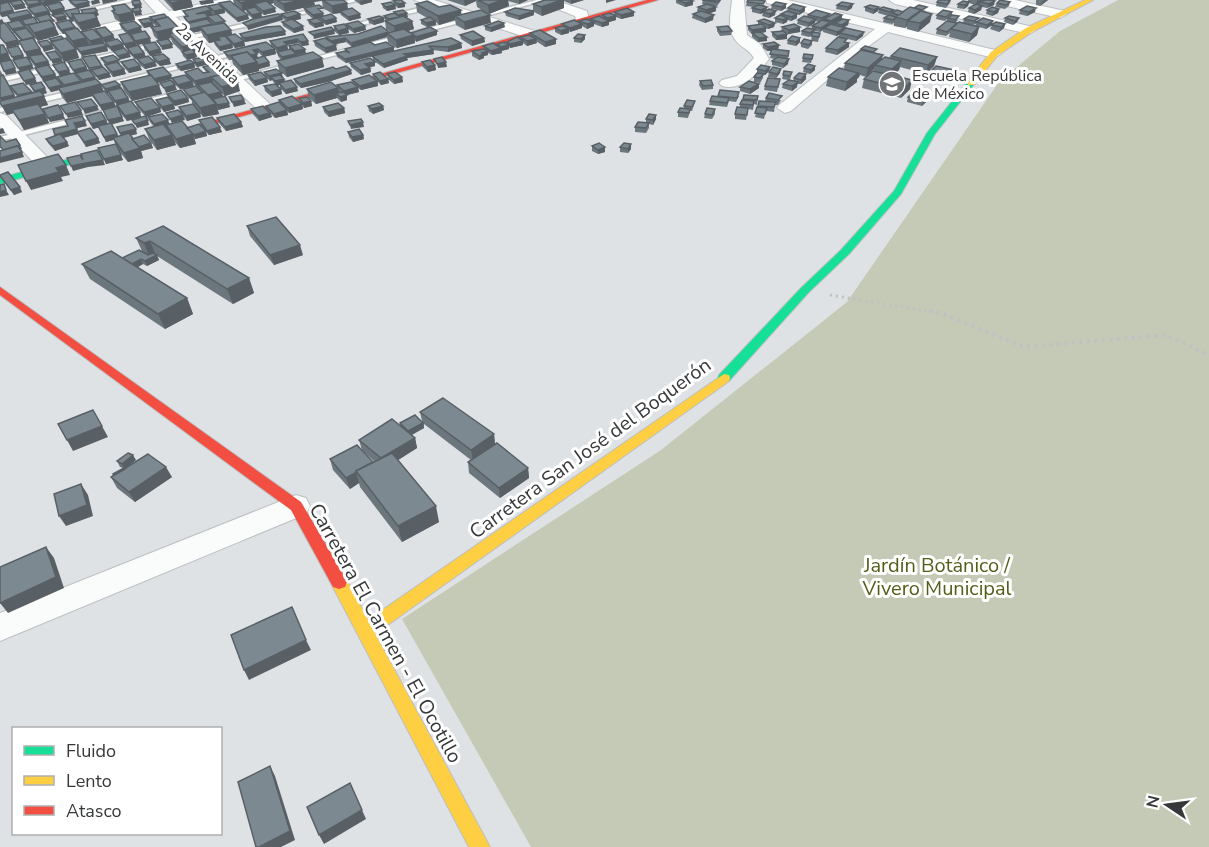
<svg xmlns="http://www.w3.org/2000/svg" width="1209" height="847" font-family="'Nunito Sans',sans-serif">
	<rect width="100%" height="100%" fill="#dfe2e5"/>
	<polygon fill="#c5cab7" points="1118,0 1209,0 1209,847 531,847 402,619 661,450 847,302 999,82 1060,31"/>
	<g fill="none" stroke-linecap="round" stroke-linejoin="round">
		<g stroke="#bcbfc1" stroke-width="3">
			<g id="lane">
				<polygon points="27,0 39,0 0,9 0,5"/>
				<polygon points="126,0 138,0 36,23 33,21"/>
				<polygon points="350,0 361,0 283,19 280,17"/>
				<polygon points="537,0 547,0 229,83 222,81"/>
				<polygon points="431,5 433,8 345,29 342,27"/>
				<polygon points="260,20 263,22 262,23 0,82 0,78"/>
				<polygon points="241,50 243,51 243,53 100,88 96,86"/>
				<polygon points="200,86 203,86 203,90 0,141 0,137"/>
				<polygon points="78,89 81,89 81,93 0,112 0,108"/>
			</g>
		</g>
		<g stroke="#bcbfc1" stroke-width="2">
			<g id="street">
				<polygon points="144,0 158,0 169,11 219,0 243,0 242,3 176,17 271,105 273,108 271,111 259,111 163,20 0,55 0,47 156,13"/>
				<polygon points="414,0 434,0 535,31 537,34 535,37 525,37"/>
				<polygon points="535,0 554,0 587,11 589,20 587,23 577,23 575,16"/>
				<path d="M 732,0 L 744,0 L 747,35 L 760,44 L 769,59 C 758,74 741,91 722,86 L 719,83 L 722,80 L 737,76 L 754,58 C 749,49 739,47 734,38 C 727,28 731,11 732,0 Z"/>
				<polygon points="766,0 788,0 999,51 1001,54 994,58 888,32 854,57 791,111 785,113 777,108 779,105 875,29 767,3"/>
				<polygon points="889,0 913,0 1029,26 1036,30 1029,34 895,4"/>
				<polygon points="992,0 1015,0 1065,11 1067,14 1060,18 993,3"/>
				<polygon points="0,113 6,115 53,163 50,167 38,167 0,127"/>
				<polygon points="296,495 306,498 310,506 306,514 0,641 0,613"/>
			</g>
		</g>
		<g stroke="#bcbfc1" stroke-width="2">
			<g id="fast">
				<polygon points="968,81 975,83 935,134 901,194 849,254 809,292 729,381 719,381 718,378 719,375 801,288 841,250 894,191 927,133"/>
				<polygon points="111,147 116,150 114,152 0,184 0,178"/>
			</g>
		</g>
		<g stroke="#bcbfc1" stroke-width="2">
			<g id="slow">
				<polygon points="1085,0 1093,0 1032,32 997,56 974,85 968,85 968,81 991,52 1026,28"/>
				<polygon points="724,374 729,375 730,378 729,381 375,634 490,847 469,847 333,587 331,582 333,577 339,575 345,577 368,620"/>
			</g>
		</g>
		<g stroke="#bcbfc1" stroke-width="2">
			<g id="jam">
				<polygon points="647,0 658,0 175,135 168,133"/>
				<polygon points="0,287 301,502 345,577 347,582 345,587 339,589 333,587 291,510 0,295"/>
			</g>
		</g>
		<polyline stroke="#c0c1c2" stroke-width="3" stroke-dasharray="2 4" stroke-linecap="butt" points="830,295 938,313"/>
		<polyline stroke="#c0c1c2" stroke-width="4" stroke-dasharray="3 4.5" stroke-linecap="butt" points="929,311 944,314 1023,347 1166,335 1209,355"/>
		<use href="#lane" fill="#fafbfb" fill-rule="evenodd"/>
		<use href="#street" fill="#fafbfb" fill-rule="evenodd"/>
		<use href="#fast" fill="#16e098" fill-rule="evenodd"/>
		<use href="#slow" fill="#ffcf43" fill-rule="evenodd"/>
		<use href="#jam" fill="#f24e42" fill-rule="evenodd"/>
	</g>
	<g fill="#6c767d" fill-rule="evenodd">
		<path d="M 0,0 L 24,4 L 26,8 L 15,10 L 10,2 L 9,3 L 14,13 L 31,14 L 33,17 L 38,23 L 39,22 L 36,18 L 30,12 L 24,0 L 64,0 L 54,3 L 64,8 L 65,11 L 77,9 L 70,3 L 69,0 L 90,6 L 78,9 L 80,14 L 99,15 L 96,16 L 101,26 L 82,31 L 74,21 L 71,22 L 65,12 L 53,15 L 47,6 L 45,7 L 49,11 L 51,15 L 49,15 L 55,25 L 54,25 L 59,35 L 38,41 L 34,37 L 36,41 L 35,41 L 50,65 L 48,66 L 60,82 L 57,77 L 60,76 L 53,65 L 71,73 L 81,82 L 82,82 L 77,74 L 75,74 L 68,62 L 86,67 L 88,70 L 90,72 L 82,57 L 103,67 L 109,73 L 111,77 L 99,80 L 92,72 L 91,73 L 104,91 L 105,91 L 101,85 L 120,85 L 128,98 L 130,102 L 140,112 L 141,117 L 127,121 L 118,110 L 124,121 L 112,124 L 118,136 L 121,136 L 117,127 L 137,134 L 130,135 L 132,139 L 151,143 L 153,148 L 141,151 L 143,158 L 128,162 L 118,150 L 123,160 L 106,164 L 98,148 L 115,144 L 114,140 L 106,142 L 99,127 L 93,129 L 86,116 L 106,120 L 108,124 L 109,123 L 103,110 L 102,110 L 92,96 L 67,103 L 62,97 L 59,90 L 51,92 L 37,72 L 35,68 L 36,68 L 30,60 L 29,60 L 19,41 L 20,40 L 9,27 L 7,23 L 11,22 L 7,16 L 2,17 L 0,15 ZM 107,93 L 108,93 L 117,105 L 118,110 Z"/>
		<polygon points="164,0 191,0 193,7 174,11"/>
		<polygon points="233,0 343,0 347,3 348,9 361,18 349,21 341,15 340,13 333,14 323,8 322,1 314,2 315,5 285,12 274,5 274,3 270,4 276,12 264,15 261,13 262,17 253,19 247,13 246,10 243,11 249,19 238,22 225,11 225,13 218,14 231,30 232,34 241,38 240,34 286,35 245,42 244,41 245,46 235,48 232,45 233,48 220,51 215,45 214,42 209,43 203,36 201,31 191,33 187,28 185,24 187,24 184,17 186,17 183,11 209,9 208,6 220,5 219,3 234,4"/>
		<polygon points="354,0 372,0 372,2 361,5"/>
		<polygon points="447,0 528,0 519,4 508,1 509,6 489,14 477,7 476,1 465,6"/>
		<polygon points="545,0 584,0 571,4 564,1 564,8 542,16 534,12 534,15 519,20 506,16 505,12 533,11 533,4"/>
		<polygon points="676,0 690,0 693,1 693,5 685,7 676,3"/>
		<polygon points="703,0 721,0 720,2 717,6 713,6 716,11 709,14 713,20 705,23 692,18 693,14 698,12 697,11 698,7 705,5 702,4"/>
		<polygon points="951,0 950,3 946,8 936,6 937,2"/>
		<polygon points="968,0 983,0 983,1 994,5 987,8 982,7 981,10 974,14 968,12 969,8 975,5 969,3 968,6 964,9 957,8 958,4 968,2"/>
		<polygon points="1036,0 1048,0 1040,6 1036,5"/>
		<polygon points="393,1 405,3 405,7 398,8 395,6 396,9 387,11 383,8 382,4 394,4"/>
		<polygon points="747,2 765,5 764,6 767,7 766,10 771,9 772,5 786,4 786,8 781,11 772,9 775,15 769,18 762,16 763,13 760,14 752,12 752,8 754,7 746,6"/>
		<polygon points="1010,2 1009,6 1005,9 995,7 997,3"/>
		<polygon points="416,4 439,7 462,15 481,10 465,30 456,25 455,20 439,25 436,22 436,25 427,27 421,24 421,20 427,18 417,12"/>
		<polygon points="837,5 852,8 847,11 836,9"/>
		<polygon points="112,6 133,12 135,20 121,23 115,19 112,11 113,10"/>
		<polygon points="805,7 805,11 799,15 797,14 797,18 791,21 787,20 787,22 783,24 775,22 775,18 781,16 781,14 787,11 788,8"/>
		<polygon points="865,7 879,7 878,11 873,14 865,11"/>
		<polygon points="910,7 926,11 925,12 930,22 918,32 907,29 907,26 905,28 894,26 894,23 892,24 883,22 884,18 888,16 878,13 879,9 894,10 894,12 903,12"/>
		<polygon points="304,8 324,12 322,13 324,16 336,18 337,22 326,25 323,23 324,26 315,28 309,24 308,20 313,19 305,12"/>
		<polygon points="999,9 998,13 992,16 986,14 987,10"/>
		<polygon points="1020,10 1035,12 1027,16 1019,14"/>
		<polygon points="394,12 408,17 406,17 412,21 414,29 408,31 411,33 437,35 415,41 415,43 397,48 388,42 387,37 370,42 375,45 394,51 424,44 461,43 462,48 448,52 433,50 434,54 407,58 408,60 384,68 374,61 375,66 370,67 371,72 361,75 351,67 350,63 373,60 372,56 346,63 337,57 336,53 345,51 345,49 352,47 346,42 335,44 337,50 326,53 315,46 314,41 327,39 326,37 391,32 386,29 385,21 386,21 385,20 384,16 394,13"/>
		<polygon points="614,12 634,12 634,16 621,19 616,17 616,20 609,22 609,25 602,27 594,24 594,26 587,29 582,26 582,28 570,32 569,31 569,33 561,35 555,32 555,28 563,26 562,24 579,22 579,21 590,20 590,19 602,17 602,15 614,15"/>
		<polygon points="952,12 952,15 958,20 955,23 975,26 976,24 973,25 963,23 964,19 978,21 992,25 1005,24 1004,28 999,32 990,29 992,25 986,29 979,27 977,35 969,42 949,37 950,33 946,36 936,34 937,29 947,21 947,19 945,21 936,19 937,15"/>
		<polygon points="281,14 300,14 301,19 293,20 304,30 294,33 283,26 282,22 287,21 282,18"/>
		<polygon points="830,14 829,16 849,20 848,25 843,28 845,28 844,29 863,36 856,41 839,37 839,35 836,36 823,32 823,30 820,32 815,31 814,33 820,33 818,42 812,41 812,45 808,49 801,47 801,43 811,41 812,35 809,37 801,35 802,31 812,29 812,26 819,22 815,21 815,23 808,27 797,24 798,20 807,17 808,15"/>
		<polygon points="150,17 178,27 179,31 198,52 195,53 197,57 187,60 183,56 182,52 172,42 171,38 159,41 154,36 151,27 156,26 152,23 154,26 144,28 141,24 139,20 151,21"/>
		<polygon points="1005,18 1019,18 1017,22 1013,25 1004,22"/>
		<polygon points="368,19 384,22 374,25 369,23"/>
		<polygon points="758,21 775,23 774,27 768,29 766,28 766,32 762,33 767,41 758,42 752,37 752,34 748,30 748,26 758,25"/>
		<polygon points="56,23 75,27 81,32 96,32 95,29 105,27 104,42 103,40 108,51 82,56 77,49 76,49 79,58 64,62 55,50 49,39 67,39 65,34 63,34 57,27"/>
		<polygon points="120,24 142,32 151,42 160,49 162,53 150,56 144,48 143,44 148,43 137,45 136,44 136,46 144,53 146,57 157,66 145,69 139,64 137,59 143,58 135,59 128,52 127,48 126,48 121,39 119,35 127,34 121,28"/>
		<polygon points="346,24 365,26 366,30 354,33 348,29 349,33 339,35 334,31 334,26 346,27"/>
		<polygon points="485,26 505,27 491,32 485,30"/>
		<polygon points="717,27 732,31 731,35 720,36 717,31"/>
		<polygon points="782,27 800,32 788,34 786,34 787,39 776,40 772,36 772,32 781,31"/>
		<polygon points="530,33 556,44 545,47 536,41 537,43 527,46 523,43 523,45 510,48 509,47 509,49 501,51 502,53 492,55 488,53 488,55 484,56 484,58 479,60 472,56 472,51 483,49 483,46 497,46 497,44 507,44 507,42 520,39 520,37 530,35"/>
		<path d="M 303,34 L 309,45 L 302,46 L 298,43 L 287,45 L 288,49 L 289,49 L 289,46 L 306,53 L 297,56 L 322,58 L 324,67 L 287,77 L 279,70 L 277,61 L 281,60 L 278,56 L 277,52 L 275,49 L 276,54 L 264,57 L 269,62 L 270,66 L 259,69 L 259,71 L 243,75 L 233,64 L 232,60 L 229,60 L 226,56 L 224,52 L 271,46 L 270,41 ZM 259,53 L 263,57 L 258,58 L 256,54 Z"/>
		<polygon points="460,35 484,38 485,42 472,46 461,39"/>
		<polygon points="585,35 585,39 581,43 574,42 574,38"/>
		<polygon points="800,38 800,42 796,46 787,44 788,40"/>
		<polygon points="105,42 123,44 124,48 112,51 106,46"/>
		<polygon points="849,43 849,47 837,55 825,52 826,48"/>
		<polygon points="763,44 779,45 778,50 777,50 789,56 787,59 788,64 783,68 772,65 772,61 775,59 770,58 772,51 767,51 763,48"/>
		<polygon points="865,46 876,53 882,59 890,58 891,56 937,57 934,66 926,74 900,67 899,70 893,76 910,89 901,98 862,88 864,79 874,71 874,69 866,77 860,75 859,77 857,79 857,82 845,91 826,86 828,77 844,69 845,63"/>
		<polygon points="813,55 811,63 802,62 803,58"/>
		<polygon points="152,56 169,59 171,64 160,66 154,61"/>
		<polygon points="101,58 119,60 120,64 120,65 126,74 113,77 107,69"/>
		<polygon points="193,59 209,60 210,64 197,67 194,64 195,68 181,71 177,68 176,64 194,63"/>
		<polygon points="121,62 142,70 129,73 123,66"/>
		<polygon points="422,62 435,65 436,70 428,72 422,66"/>
		<polygon points="815,66 815,70 810,74 803,72 804,68"/>
		<polygon points="203,67 240,91 225,96 221,93 223,96 230,107 218,110 217,108 219,114 203,117 200,113 201,117 187,121 180,112 179,107 192,104 192,101 185,93 183,89 196,86 192,82 194,86 180,89 173,83 172,79 157,83 162,94 132,101 124,91 121,82 148,76 147,71 172,78 186,76 185,72 203,73 206,72"/>
		<polygon points="770,67 769,71 765,75 763,75 763,78 760,83 754,82 754,77 757,74 757,69"/>
		<polygon points="336,69 352,74 328,82 301,88 295,83 294,79"/>
		<polygon points="0,70 15,97 18,97 12,91 10,86 32,93 34,93 30,85 47,93 43,94 48,105 40,107 45,114 49,123 24,130 14,113 7,115 0,103 1,101 0,99"/>
		<polygon points="932,70 954,70 953,74 949,79 931,74"/>
		<polygon points="264,72 283,77 285,82 298,91 286,94 280,88 280,85 277,86 281,89 282,94 272,97 265,91 264,86 275,84 272,80 270,81 267,78 268,82 255,86 249,79 248,75 265,76"/>
		<polygon points="769,72 780,73 776,78 768,77"/>
		<polygon points="792,72 790,80 793,81 794,78 806,74 806,79 801,84 797,84 797,87 792,91 782,88 783,84 788,80 782,79 783,75"/>
		<polygon points="373,74 388,79 389,83 381,85 378,82 378,86 361,90 358,88 359,92 347,95 347,100 341,102 337,98 316,104 309,98 307,89 338,87 337,85 353,83 352,80 373,78"/>
		<polygon points="387,74 402,77 403,82 394,84 388,79"/>
		<polygon points="780,79 777,92 764,90 765,86"/>
		<polygon points="700,81 713,85 713,89 702,90 699,85"/>
		<polygon points="759,84 759,88 750,94 740,91 740,87"/>
		<polygon points="167,94 188,98 189,102 175,106 171,101 175,109 164,112 158,105 156,100 168,98"/>
		<polygon points="930,94 929,99 922,106 907,102 908,97"/>
		<polygon points="744,95 758,96 757,105 754,104 753,110 748,109 746,120 735,119 735,114 740,108 740,104 743,100"/>
		<polygon points="718,96 739,96 736,102 729,101 727,107 709,105 710,101 718,97"/>
		<polygon points="299,98 311,101 312,106 304,108 302,105 303,109 289,113 287,111 288,115 275,118 271,114 272,117 259,121 252,113 251,109 267,110 266,106 279,102 279,100 300,103"/>
		<polygon points="766,98 781,100 778,105 775,105 774,112 766,111 764,119 755,117 759,101 765,101"/>
		<polygon points="695,101 694,105 692,111 690,111 688,118 678,117 678,112 684,108 684,106"/>
		<polygon points="135,102 160,108 161,112 146,117 137,107"/>
		<polygon points="368,106 383,106 384,110 373,114 369,111"/>
		<polygon points="323,107 344,108 345,113 329,117 324,112"/>
		<polygon points="715,109 715,114 712,119 704,118 705,114"/>
		<polygon points="148,117 170,124 187,128 201,125 199,120 222,132 209,135 206,132 207,136 195,139 194,137 196,144 180,148 174,141 176,145 157,150 149,139 145,129 154,127 150,122"/>
		<polygon points="217,118 241,122 243,127 226,131 219,123"/>
		<polygon points="646,119 656,119 653,125 649,124 649,128 646,133 635,132 635,127 646,123"/>
		<polygon points="87,126 77,128 78,132 98,138 100,143 86,147 78,134 64,138 69,146 55,151 48,143 46,139 56,136 53,129"/>
		<polygon points="348,132 363,135 364,139 353,142 349,137"/>
		<polygon points="631,144 631,149 628,153 620,152 620,147"/>
		<polygon points="592,146 605,152 598,154 592,151"/>
		<polygon points="0,176 22,192 14,195"/>
		<polygon points="163,226 249,278 254,293 233,304 157,256 159,260 147,266 143,264 138,267 187,298 193,314 165,329 90,279 82,264 122,258 142,251 136,238"/>
		<polygon points="247,226 303,255 274,265 250,236"/>
		<polygon points="420,412 494,434 495,444 528,468 529,478 500,498 469,473 468,462 471,460 424,424 424,428 412,435 415,438 417,448 398,460 439,522 402,542 360,487 359,483 350,489 333,470 330,459 373,462 375,462 362,450 359,440 400,426 400,423 422,421"/>
		<polygon points="136,460 127,467 172,477 135,502 117,488 111,477 123,468 120,467 117,461"/>
	</g>
	<g fill="#586066">
		<polygon points="0,0 19,0 0,5"/>
		<polygon points="50,0 64,0 43,7 42,3"/>
		<polygon points="95,0 99,0 100,3 92,5 91,1"/>
		<polygon points="102,0 117,0 117,1 103,4"/>
		<polygon points="188,0 191,0 193,7 174,11 171,3"/>
		<polygon points="207,0 213,0 214,3 201,5 199,1"/>
		<polygon points="251,0 273,0 274,3 258,7 254,4 255,8 243,11 241,3"/>
		<polygon points="301,0 324,0 314,2 315,5 285,12 283,4"/>
		<polygon points="365,0 372,0 372,2 361,5 360,1"/>
		<polygon points="464,0 476,0 476,1 465,6"/>
		<polygon points="503,0 508,0 509,6 489,14 488,5"/>
		<polygon points="519,0 528,0 519,4"/>
		<polygon points="562,0 564,0 564,8 542,16 541,7"/>
		<polygon points="571,0 584,0 571,4"/>
		<polygon points="606,0 616,0 606,3"/>
		<polygon points="980,0 983,0 983,2 976,5 977,1"/>
		<polygon points="1045,0 1048,0 1040,6 1042,2"/>
		<polygon points="693,1 693,5 685,7 685,3"/>
		<polygon points="995,1 994,5 987,8 989,4"/>
		<polygon points="89,2 90,6 77,9 75,5"/>
		<polygon points="969,2 968,6 964,9 965,5"/>
		<polygon points="40,3 42,7 30,9 28,5"/>
		<polygon points="347,3 348,11 340,11 340,13 333,14 332,6"/>
		<polygon points="405,3 405,7 398,8 398,4"/>
		<polygon points="24,4 26,8 15,10 13,6"/>
		<polygon points="141,4 142,8 135,9 133,5"/>
		<polygon points="786,4 786,8 781,11 782,7"/>
		<polygon points="853,4 852,8 847,11 848,7"/>
		<polygon points="395,5 396,9 387,11 386,7"/>
		<polygon points="982,6 981,10 974,14 975,10"/>
		<polygon points="716,7 716,11 706,14 706,10"/>
		<polygon points="767,7 766,11 763,12 763,13 760,14 761,10"/>
		<polygon points="805,7 805,11 799,15 800,11"/>
		<polygon points="879,7 878,11 873,14 874,10"/>
		<polygon points="64,8 65,12 53,15 51,11"/>
		<polygon points="275,8 276,12 264,15 263,11"/>
		<polygon points="1036,8 1035,12 1027,16 1029,12"/>
		<polygon points="224,9 225,13 216,15 214,11"/>
		<polygon points="999,9 998,13 992,16 994,12"/>
		<polygon points="13,10 15,14 2,17 0,13"/>
		<polygon points="211,10 212,15 197,18 196,14"/>
		<polygon points="461,10 462,18 455,16 455,20 439,25 438,16"/>
		<polygon points="921,10 919,18 908,21 907,26 905,28 907,20"/>
		<polygon points="49,11 51,15 36,18 34,14"/>
		<polygon points="97,11 99,15 86,20 84,16"/>
		<polygon points="141,11 142,15 135,16 134,12"/>
		<polygon points="534,11 534,15 519,20 519,16"/>
		<polygon points="776,11 775,15 769,18 770,14"/>
		<polygon points="133,12 135,20 121,23 118,15"/>
		<polygon points="634,12 634,16 621,19 621,15"/>
		<polygon points="261,13 262,17 253,19 252,15"/>
		<polygon points="323,13 324,17 320,17 320,18 314,20 313,15"/>
		<polygon points="407,13 408,17 400,19 398,15"/>
		<polygon points="31,14 33,18 12,23 10,19"/>
		<polygon points="300,14 301,19 288,22 287,18"/>
		<polygon points="360,14 361,18 349,21 348,17"/>
		<polygon points="797,14 797,18 791,21 792,17"/>
		<polygon points="932,14 930,22 918,32 920,23"/>
		<polygon points="248,15 249,19 238,22 236,18"/>
		<polygon points="490,15 491,23 465,30 464,22"/>
		<polygon points="714,15 713,20 705,23 705,19"/>
		<polygon points="842,15 842,19 831,25 831,21"/>
		<polygon points="66,16 67,20 57,22 56,18"/>
		<polygon points="282,16 283,20 248,30 247,26"/>
		<polygon points="616,16 616,20 609,22 609,25 602,27 602,23 607,22 607,18"/>
		<polygon points="73,17 74,21 71,22 70,18"/>
		<polygon points="209,17 210,22 189,26 188,22"/>
		<polygon points="97,18 101,26 82,31 78,23"/>
		<polygon points="336,18 337,22 326,25 325,21"/>
		<polygon points="384,18 384,22 374,25 373,21"/>
		<polygon points="788,18 787,22 783,24 783,20"/>
		<polygon points="1019,18 1017,22 1013,25 1015,21"/>
		<polygon points="2,19 4,23 0,24 0,20"/>
		<polygon points="816,19 815,23 808,27 809,23"/>
		<polygon points="849,20 848,25 841,29 842,25"/>
		<polygon points="412,21 414,29 395,35 394,26"/>
		<polygon points="435,21 436,25 427,27 426,23"/>
		<polygon points="993,21 992,25 986,29 987,25"/>
		<polygon points="152,22 154,26 144,28 143,24"/>
		<polygon points="323,22 324,26 315,28 314,24"/>
		<polygon points="594,22 594,26 587,29 587,24"/>
		<polygon points="830,22 830,27 824,28 823,30 820,32 821,28"/>
		<polygon points="504,23 505,27 491,32 491,28"/>
		<polygon points="775,23 774,27 768,29 769,25"/>
		<polygon points="212,24 213,28 200,27 201,31 191,33 190,29"/>
		<polygon points="582,24 582,28 570,32 570,28"/>
		<polygon points="1005,24 1004,28 999,32 1001,27"/>
		<polygon points="303,26 304,30 294,33 293,29"/>
		<polygon points="365,26 366,30 354,33 353,29"/>
		<polygon points="25,27 27,31 14,31 14,34 12,29"/>
		<polygon points="55,27 59,35 38,41 34,33"/>
		<polygon points="75,27 77,31 64,31 65,34 63,34 61,30"/>
		<polygon points="141,27 142,32 128,35 127,31"/>
		<polygon points="178,27 180,36 169,34 171,38 159,41 156,32"/>
		<polygon points="800,27 800,32 788,34 789,30"/>
		<polygon points="979,27 977,35 969,42 972,34"/>
		<polygon points="348,28 349,33 339,35 338,31"/>
		<polygon points="569,28 569,33 561,35 561,31"/>
		<polygon points="766,28 766,32 753,34 752,33 752,34 752,30"/>
		<polygon points="845,28 844,32 840,33 839,35 836,36 837,32"/>
		<polygon points="231,30 233,38 226,36 227,40 218,37 219,41 209,43 207,35"/>
		<polygon points="334,30 335,34 314,39 313,35"/>
		<polygon points="285,31 286,35 245,42 244,38"/>
		<polygon points="437,31 437,35 416,42 415,37"/>
		<polygon points="864,32 863,36 856,41 857,37"/>
		<polygon points="387,33 387,37 352,47 351,43"/>
		<polygon points="787,34 787,39 776,40 777,36"/>
		<polygon points="113,35 115,39 104,42 103,38"/>
		<polygon points="414,35 415,43 397,48 396,40"/>
		<polygon points="585,35 585,39 581,43 581,39"/>
		<polygon points="767,37 767,41 758,42 759,38"/>
		<polygon points="86,38 90,46 76,49 72,41"/>
		<polygon points="102,38 104,43 91,46 90,41"/>
		<polygon points="150,38 151,42 137,45 135,41"/>
		<polygon points="345,38 346,42 332,45 331,41"/>
		<polygon points="484,38 485,42 472,46 472,41"/>
		<polygon points="800,38 800,42 796,46 796,42"/>
		<polygon points="297,39 298,43 287,45 288,49 278,52 277,48 284,42"/>
		<polygon points="536,39 537,43 527,46 527,41"/>
		<polygon points="556,39 556,44 545,47 545,42"/>
		<polygon points="18,40 20,45 7,48 5,43"/>
		<polygon points="244,41 245,46 235,48 234,44"/>
		<polygon points="308,41 309,45 302,46 301,42"/>
		<polygon points="523,41 523,45 510,48 510,44"/>
		<polygon points="135,42 137,46 126,48 124,44"/>
		<polygon points="461,43 462,48 448,52 448,47"/>
		<polygon points="849,43 849,47 837,55 838,50"/>
		<polygon points="123,44 124,48 112,51 110,47"/>
		<polygon points="172,44 173,48 162,50 161,46"/>
		<polygon points="195,44 198,52 185,55 182,47"/>
		<polygon points="232,44 233,48 220,51 219,47"/>
		<polygon points="52,45 54,49 44,52 42,47"/>
		<polygon points="336,45 337,50 326,53 325,48"/>
		<polygon points="509,45 509,49 501,51 501,47"/>
		<polygon points="779,45 778,50 767,51 768,47"/>
		<polygon points="107,46 108,51 82,56 80,52"/>
		<polygon points="394,47 394,51 346,63 345,59"/>
		<polygon points="501,48 502,53 492,55 491,51"/>
		<polygon points="40,49 44,57 29,56 30,60 29,60 25,52"/>
		<polygon points="76,49 79,58 64,62 61,53"/>
		<polygon points="160,49 162,53 150,56 149,52"/>
		<polygon points="258,49 259,53 254,54 253,50"/>
		<polygon points="275,49 276,54 263,57 262,52"/>
		<polygon points="305,49 306,53 297,55 297,58 283,62 282,57 296,54 295,51"/>
		<polygon points="433,50 434,54 407,58 408,60 384,68 383,64 404,54"/>
		<polygon points="488,51 488,55 484,56 484,58 479,60 479,56 482,53"/>
		<polygon points="8,53 12,62 0,64 0,55"/>
		<polygon points="129,53 131,57 119,60 118,56"/>
		<polygon points="144,53 146,57 135,59 133,55"/>
		<polygon points="196,53 197,57 187,60 186,55"/>
		<polygon points="257,54 258,58 238,58"/>
		<polygon points="23,55 25,59 14,61 12,57"/>
		<polygon points="883,55 881,63 875,65 874,69 866,77 868,68"/>
		<polygon points="937,57 934,66 926,74 928,65"/>
		<polygon points="61,58 63,62 53,64 51,60"/>
		<polygon points="322,58 324,67 287,77 285,68"/>
		<polygon points="169,59 171,64 160,66 158,62"/>
		<polygon points="789,59 788,64 783,68 784,64"/>
		<polygon points="209,60 210,64 197,67 196,63"/>
		<polygon points="48,61 50,65 37,69 35,64"/>
		<polygon points="901,61 899,70 890,78 892,69"/>
		<polygon points="155,62 157,66 145,69 144,65"/>
		<polygon points="257,62 269,62 270,66 259,69 259,71 243,75 240,66"/>
		<polygon points="375,62 375,66 366,68 365,64"/>
		<polygon points="446,62 447,67 438,68 437,64"/>
		<polygon points="194,63 195,68 181,71 180,67"/>
		<polygon points="32,65 34,69 20,72 18,68"/>
		<polygon points="435,65 436,70 428,72 427,67"/>
		<polygon points="140,66 142,70 129,73 128,69"/>
		<polygon points="815,66 815,70 810,74 811,70"/>
		<polygon points="86,67 88,71 75,74 73,70"/>
		<polygon points="770,67 769,71 765,75 765,71"/>
		<polygon points="15,68 17,73 6,75 4,71"/>
		<polygon points="370,68 371,72 361,75 360,70"/>
		<polygon points="124,69 126,74 113,77 112,72"/>
		<polygon points="781,69 780,73 776,78 777,74"/>
		<polygon points="69,70 71,74 60,77 58,72"/>
		<polygon points="351,70 352,74 328,82 301,88 300,84"/>
		<polygon points="109,73 111,77 99,80 97,76"/>
		<polygon points="282,73 283,78 271,77 272,80 270,81 269,76"/>
		<polygon points="858,73 860,73 859,77 857,79 857,82 845,91 847,82"/>
		<polygon points="55,74 57,78 43,82 42,77"/>
		<polygon points="806,74 806,79 801,84 801,80"/>
		<polygon points="171,75 172,79 155,83 154,79"/>
		<polygon points="95,77 96,81 84,84 82,80"/>
		<polygon points="212,77 213,82 196,86 195,81"/>
		<polygon points="402,77 403,82 394,84 394,80"/>
		<polygon points="35,78 37,83 26,85 24,81"/>
		<polygon points="267,78 268,82 255,86 254,81"/>
		<polygon points="284,79 286,84 279,83 280,85 277,86 275,81"/>
		<polygon points="388,79 389,83 381,85 380,81"/>
		<polygon points="912,80 910,89 901,98 903,89"/>
		<polygon points="81,81 82,85 66,89 64,85"/>
		<polygon points="192,81 194,86 180,89 178,85"/>
		<polygon points="377,81 378,86 361,90 360,86"/>
		<polygon points="238,82 240,91 225,96 222,87"/>
		<polygon points="798,82 797,87 792,91 792,86"/>
		<polygon points="101,84 104,93 67,103 63,94"/>
		<polygon points="759,84 759,88 750,94 750,89"/>
		<polygon points="62,85 64,89 58,88 59,90 51,92 49,88"/>
		<polygon points="120,85 121,90 108,91 108,93 107,93 106,89"/>
		<polygon points="159,85 162,94 132,101 129,92"/>
		<polygon points="175,85 177,90 166,93 164,88"/>
		<polygon points="297,87 298,91 286,94 285,90"/>
		<polygon points="358,87 359,92 347,95 347,100 341,102 340,97 345,96 344,91"/>
		<polygon points="45,88 47,93 37,96 35,91"/>
		<polygon points="338,88 340,97 336,93 337,98 316,104 314,95"/>
		<polygon points="281,89 282,94 272,97 271,92"/>
		<polygon points="221,92 223,96 210,100 208,95"/>
		<polygon points="930,94 929,99 922,106 923,101"/>
		<polygon points="14,95 16,99 2,103 0,98"/>
		<polygon points="44,96 48,105 14,113 12,110 14,113 7,115 2,106"/>
		<polygon points="128,98 130,102 117,105 115,101"/>
		<polygon points="188,98 189,102 175,106 174,101"/>
		<polygon points="244,100 246,104 234,107 232,102"/>
		<polygon points="311,101 312,106 304,108 303,103"/>
		<polygon points="114,102 116,107 102,110 100,105"/>
		<polygon points="229,103 230,107 218,110 217,105"/>
		<polygon points="174,104 175,109 164,112 162,107"/>
		<polygon points="216,104 219,114 203,117 200,108"/>
		<polygon points="302,104 303,109 289,113 288,108"/>
		<polygon points="97,106 99,110 85,114 83,109"/>
		<polygon points="383,106 384,110 373,114 372,109"/>
		<polygon points="160,108 161,112 146,117 144,112"/>
		<polygon points="344,108 345,113 329,117 328,112"/>
		<polygon points="81,110 83,115 68,118 66,114"/>
		<polygon points="287,110 288,115 275,118 274,114"/>
		<polygon points="140,112 141,117 127,121 125,116"/>
		<polygon points="200,113 201,117 187,121 186,116"/>
		<polygon points="270,113 272,117 259,121 258,116"/>
		<polygon points="45,114 49,123 24,130 19,120"/>
		<polygon points="63,114 65,119 50,122 48,118"/>
		<polygon points="183,115 185,120 172,123 170,119"/>
		<polygon points="656,115 656,119 653,125 653,120"/>
		<polygon points="122,117 124,121 110,125 108,120"/>
		<polygon points="106,120 108,125 93,129 91,124"/>
		<polygon points="148,120 149,125 137,128 135,124"/>
		<polygon points="168,120 170,125 155,129 154,124"/>
		<polygon points="85,121 87,126 77,128 74,123"/>
		<polygon points="241,122 243,127 226,131 225,127"/>
		<polygon points="363,122 364,127 351,129 350,125"/>
		<polygon points="220,127 222,132 209,135 207,131"/>
		<polygon points="3,128 5,133 0,134 0,129"/>
		<polygon points="77,129 79,134 77,132 78,134 57,139 55,135"/>
		<polygon points="136,129 137,134 122,138 120,133"/>
		<polygon points="206,131 207,136 195,139 194,135"/>
		<polygon points="117,134 119,138 106,142 104,137"/>
		<polygon points="193,134 196,144 180,148 176,139"/>
		<polygon points="172,135 176,145 157,150 154,140"/>
		<polygon points="363,135 364,139 353,142 352,137"/>
		<polygon points="98,138 100,143 86,147 84,142"/>
		<polygon points="67,142 69,146 55,151 53,146"/>
		<polygon points="151,143 153,148 141,151 143,158 128,162 124,153 139,147"/>
		<polygon points="631,144 631,149 628,153 628,149"/>
		<polygon points="20,145 22,149 5,154 3,150"/>
		<polygon points="605,147 605,152 598,154 598,150"/>
		<polygon points="22,152 24,157 0,163 0,158"/>
		<polygon points="121,155 123,160 106,164 104,159"/>
		<polygon points="103,160 105,165 88,167 73,171 71,166 86,163"/>
		<polygon points="66,165 70,175 61,177 63,181 31,190 26,181 56,168"/>
		<polygon points="20,187 22,192 14,195 11,190"/>
		<polygon points="6,190 9,195 0,197 0,192"/>
		<polygon points="150,241 156,256 150,258 144,243"/>
		<polygon points="300,245 303,255 274,265 270,255"/>
		<polygon points="157,255 159,260 147,266 145,261"/>
		<polygon points="141,259 143,264 131,271 129,265"/>
		<polygon points="249,278 254,293 233,304 227,289"/>
		<polygon points="187,298 193,314 165,329 158,314"/>
		<polygon points="93,410 108,437 73,451 67,440"/>
		<polygon points="423,423 424,428 409,436 408,431"/>
		<polygon points="494,434 495,445 473,461 471,450"/>
		<polygon points="415,438 417,448 384,469 381,458"/>
		<polygon points="133,455 136,460 124,469 122,464"/>
		<polygon points="166,467 172,477 135,502 129,492"/>
		<polygon points="528,468 529,478 500,498 499,488"/>
		<polygon points="356,472 359,483 350,489 346,478"/>
		<polygon points="81,484 88,495 93,516 66,526 59,516"/>
		<polygon points="436,506 439,522 402,542 398,526"/>
		<polygon points="46,547 54,558 64,588 8,613 0,603"/>
		<polygon points="306,640 311,650 249,680 244,670"/>
		<polygon points="270,766 275,776 295,840 281,847 259,847"/>
		<polygon points="362,810 366,819 324,844 319,835"/>
	</g>
	<g fill="#7d8991" stroke="#586066" stroke-width="1.5">
		<polygon points="21,0 24,4 13,6 10,2"/>
		<polygon points="24,0 38,0 40,3 28,5"/>
		<polygon points="39,0 50,0 42,3"/>
		<polygon points="69,0 86,0 89,2 75,5"/>
		<polygon points="139,0 141,4 133,5 132,1"/>
		<polygon points="168,0 188,0 171,3"/>
		<polygon points="237,0 251,0 241,3"/>
		<polygon points="277,0 301,0 283,4"/>
		<polygon points="322,0 343,0 347,3 332,6"/>
		<polygon points="397,0 401,0 405,3 398,4 393,1"/>
		<polygon points="478,0 503,0 488,5"/>
		<polygon points="545,0 562,0 541,7 533,4"/>
		<polygon points="678,0 690,0 693,1 685,3"/>
		<polygon points="702,0 720,0 718,2"/>
		<polygon points="748,0 758,0 765,1 763,4 747,2"/>
		<polygon points="939,0 950,0 947,4 937,2"/>
		<polygon points="985,0 991,0 995,1 989,4 980,2"/>
		<polygon points="1000,0 1010,2 1006,5 997,3"/>
		<polygon points="230,1 248,15 236,18 219,3"/>
		<polygon points="266,1 275,8 263,11 254,4"/>
		<polygon points="427,1 439,7 450,5 461,10 438,16 416,4"/>
		<polygon points="963,1 969,2 965,5 958,4"/>
		<polygon points="8,2 13,10 0,13 0,4"/>
		<polygon points="60,2 64,8 51,11 47,5"/>
		<polygon points="391,2 395,5 386,7 382,4"/>
		<polygon points="776,2 786,4 782,7 772,5"/>
		<polygon points="842,2 853,4 848,7 837,5"/>
		<polygon points="43,4 49,11 34,14 28,8"/>
		<polygon points="125,4 133,12 118,15 112,11 115,10 112,6"/>
		<polygon points="218,4 224,9 214,11 208,6"/>
		<polygon points="707,4 716,7 706,10 698,7"/>
		<polygon points="793,4 805,7 800,11 788,8"/>
		<polygon points="976,4 982,6 975,10 969,8"/>
		<polygon points="319,5 323,8 318,9 323,13 313,15 304,8"/>
		<polygon points="758,5 767,7 761,10 752,8"/>
		<polygon points="870,5 879,7 874,10 865,7"/>
		<polygon points="919,5 927,7 922,10 914,8"/>
		<polygon points="206,6 211,10 196,14 205,13 209,17 188,22 184,17 188,16 183,11"/>
		<polygon points="1027,6 1036,8 1029,12 1020,10"/>
		<polygon points="139,7 141,11 134,12 132,9"/>
		<polygon points="255,7 261,13 252,15 246,9"/>
		<polygon points="883,7 894,10 890,12 879,9"/>
		<polygon points="910,7 921,10 907,20 895,17"/>
		<polygon points="992,7 999,9 994,12 987,10"/>
		<polygon points="78,8 80,14 72,14 73,17 70,18 64,11"/>
		<polygon points="95,8 97,11 90,14 83,14 81,10"/>
		<polygon points="352,8 360,14 348,17 340,11"/>
		<polygon points="515,8 534,11 519,16 505,12"/>
		<polygon points="627,8 634,12 621,15 614,12"/>
		<polygon points="769,9 776,11 770,14 763,12"/>
		<polygon points="27,10 31,14 10,19 7,14"/>
		<polygon points="403,10 407,13 398,15 394,12"/>
		<polygon points="481,10 490,15 464,22 455,16"/>
		<polygon points="816,10 830,14 822,18 808,15"/>
		<polygon points="897,10 903,12 899,15 892,13"/>
		<polygon points="943,10 952,12 946,17 937,15"/>
		<polygon points="294,11 300,14 287,18 281,14"/>
		<polygon points="701,11 714,15 705,19 693,14"/>
		<polygon points="787,11 797,14 792,17 781,14"/>
		<polygon points="921,11 932,14 920,23 908,21"/>
		<polygon points="63,13 66,16 56,18 52,15"/>
		<polygon points="94,13 97,18 78,23 72,14"/>
		<polygon points="394,13 400,17 389,19 384,16"/>
		<polygon points="610,13 616,16 607,18 602,15"/>
		<polygon points="835,13 842,15 831,21 824,19"/>
		<polygon points="48,14 54,21 51,21 50,20 40,22 36,17"/>
		<polygon points="164,14 167,17 155,20 156,23 150,17"/>
		<polygon points="217,14 225,21 215,23 207,16"/>
		<polygon points="278,14 282,16 247,26 243,23 253,19"/>
		<polygon points="331,14 336,18 325,21 320,17"/>
		<polygon points="780,15 788,18 783,20 775,18"/>
		<polygon points="889,15 896,17 893,20 884,18"/>
		<polygon points="952,15 959,16 955,20 948,18"/>
		<polygon points="379,16 384,18 373,21 368,19"/>
		<polygon points="403,16 412,21 394,26 385,21"/>
		<polygon points="599,16 609,21 602,23 590,19"/>
		<polygon points="804,16 816,19 809,23 798,20"/>
		<polygon points="969,16 979,18 974,21 964,19"/>
		<polygon points="1009,16 1019,18 1015,21 1005,18"/>
		<polygon points="34,17 38,23 25,25 22,20"/>
		<polygon points="168,17 178,27 156,32 151,27 160,26 155,20"/>
		<polygon points="430,17 435,21 426,23 421,20"/>
		<polygon points="149,18 152,22 143,24 139,20"/>
		<polygon points="317,18 323,22 314,24 308,20"/>
		<polygon points="983,18 993,21 987,25 976,22"/>
		<polygon points="207,19 212,24 190,29 185,24"/>
		<polygon points="292,19 303,26 293,29 282,22"/>
		<polygon points="586,19 594,22 587,24 579,21"/>
		<polygon points="764,19 775,23 769,25 758,21"/>
		<polygon points="842,19 849,20 842,25 835,23"/>
		<polygon points="19,20 25,27 12,29 7,23"/>
		<polygon points="50,20 55,27 34,33 28,25"/>
		<polygon points="69,20 75,27 61,30 56,23"/>
		<polygon points="574,20 582,24 570,28 562,24"/>
		<polygon points="822,20 830,22 821,28 812,26"/>
		<polygon points="134,21 141,27 127,31 120,24"/>
		<polygon points="358,21 365,26 353,29 346,24"/>
		<polygon points="498,21 504,23 491,28 485,26"/>
		<polygon points="947,21 957,23 947,32 937,29"/>
		<polygon points="959,22 979,27 972,34 951,29"/>
		<polygon points="996,22 1005,24 1001,27 991,25"/>
		<polygon points="5,23 18,40 5,43 0,37 0,24"/>
		<polygon points="224,23 231,30 207,35 200,27"/>
		<polygon points="344,24 348,28 338,31 334,26"/>
		<polygon points="762,24 766,28 752,30 748,26"/>
		<polygon points="794,24 800,27 789,30 782,27"/>
		<polygon points="831,24 845,28 837,32 824,28"/>
		<polygon points="280,26 285,31 244,38 240,34 266,27"/>
		<polygon points="381,26 389,32 351,43 345,38 331,41 326,37 358,34"/>
		<polygon points="562,26 569,28 561,31 555,28"/>
		<polygon points="728,26 732,31 721,32 717,27"/>
		<polygon points="105,27 113,35 103,38 95,29"/>
		<polygon points="331,27 334,30 313,35 309,32"/>
		<polygon points="430,27 437,31 415,37 414,35 411,33"/>
		<polygon points="26,28 34,37 22,40 14,31"/>
		<polygon points="77,28 86,38 72,41 64,31"/>
		<polygon points="807,28 815,29 810,33 802,31"/>
		<polygon points="846,28 864,32 857,37 840,33"/>
		<polygon points="93,29 102,38 90,41 81,32"/>
		<polygon points="404,29 414,35 396,40 387,33"/>
		<polygon points="540,30 556,39 545,42 530,33"/>
		<polygon points="145,31 150,38 135,41 131,34"/>
		<polygon points="182,31 195,44 182,47 169,34"/>
		<polygon points="473,31 484,38 472,41 460,35"/>
		<polygon points="783,31 787,34 777,36 772,32"/>
		<polygon points="760,32 767,37 759,38 752,33"/>
		<polygon points="813,32 820,33 819,37 811,36"/>
		<polygon points="128,33 135,42 124,44 119,35"/>
		<polygon points="235,34 244,41 234,44 226,36"/>
		<polygon points="303,34 308,41 301,42 297,39 284,42 287,45 277,48 270,41"/>
		<polygon points="578,34 585,35 581,39 574,38"/>
		<polygon points="529,35 536,39 527,41 520,37"/>
		<polygon points="61,36 64,39 52,41 49,39"/>
		<polygon points="225,36 232,44 219,47 214,41 220,40 218,37"/>
		<polygon points="792,36 800,38 796,42 788,40"/>
		<polygon points="517,37 523,41 510,44 507,42"/>
		<polygon points="838,37 847,39 844,42 849,43 838,50 826,48"/>
		<polygon points="33,38 40,49 25,52 19,41"/>
		<polygon points="66,38 76,49 61,53 51,42"/>
		<polygon points="325,38 336,45 325,48 314,41"/>
		<polygon points="451,38 461,43 448,47 429,46 433,50 404,54 407,56 383,64 372,56"/>
		<polygon points="117,39 123,44 110,47 105,42"/>
		<polygon points="168,39 172,44 161,46 157,41"/>
		<polygon points="804,39 812,41 809,45 801,43"/>
		<polygon points="47,40 52,45 42,47 38,42"/>
		<polygon points="155,42 160,49 149,52 143,44"/>
		<polygon points="266,42 275,49 262,52 258,49 253,50 257,54 251,55 247,52 228,56 224,52"/>
		<polygon points="370,42 375,45 386,42 394,47 345,59 336,53 345,51 350,53 345,49"/>
		<polygon points="504,42 509,45 501,47 497,44"/>
		<polygon points="774,42 779,45 768,47 763,44"/>
		<polygon points="103,43 107,46 80,52 76,47"/>
		<polygon points="493,43 501,48 491,51 483,46"/>
		<polygon points="298,44 305,49 295,51 289,46"/>
		<polygon points="0,45 3,45 8,53 0,55"/>
		<polygon points="138,45 144,53 133,55 127,48"/>
		<polygon points="18,46 23,55 12,57 7,48"/>
		<polygon points="865,46 877,49 873,52 861,49"/>
		<polygon points="124,48 129,53 118,56 113,51"/>
		<polygon points="900,48 937,57 928,65 891,56"/>
		<polygon points="191,49 196,53 186,55 182,52"/>
		<polygon points="291,49 296,54 282,57 277,52"/>
		<polygon points="484,49 488,51 482,53 484,54 479,56 472,51"/>
		<polygon points="772,49 789,51 788,56 770,54"/>
		<polygon points="861,50 883,55 868,68 845,63"/>
		<polygon points="55,51 61,58 51,60 46,53"/>
		<polygon points="247,52 257,62 240,66 231,56"/>
		<polygon points="313,52 322,58 285,68 277,61"/>
		<polygon points="42,54 48,61 35,64 29,56"/>
		<polygon points="163,54 169,59 158,62 152,56"/>
		<polygon points="804,54 813,55 812,59 803,58"/>
		<polygon points="95,55 102,66 89,68 82,57"/>
		<polygon points="113,55 119,60 107,63 101,58"/>
		<polygon points="148,56 155,62 144,65 137,59"/>
		<polygon points="264,56 269,62 258,65 257,62 254,59"/>
		<polygon points="27,57 32,65 18,68 13,60"/>
		<polygon points="206,57 209,60 196,63 193,59"/>
		<polygon points="442,57 446,62 437,64 434,59"/>
		<polygon points="778,57 789,59 784,64 772,61"/>
		<polygon points="885,57 901,61 892,69 875,65"/>
		<polygon points="370,58 375,62 365,64 370,68 360,70 350,63"/>
		<polygon points="81,59 86,67 73,70 68,62"/>
		<polygon points="134,59 140,66 128,69 121,62"/>
		<polygon points="11,60 15,68 4,71 0,62"/>
		<polygon points="190,60 194,63 180,67 176,64"/>
		<polygon points="430,60 435,65 427,67 422,62"/>
		<polygon points="64,62 69,70 58,72 53,65"/>
		<polygon points="117,62 124,69 112,72 105,65"/>
		<polygon points="213,64 224,74 195,81 185,72 198,68 203,73 209,72 203,67"/>
		<polygon points="808,64 815,66 811,70 804,68"/>
		<polygon points="48,65 55,74 42,77 35,68"/>
		<polygon points="761,65 770,67 765,71 757,69"/>
		<polygon points="346,66 351,70 327,77 300,84 294,79 333,67 336,69"/>
		<polygon points="936,66 954,70 950,74 932,70"/>
		<polygon points="103,67 109,73 97,76 91,70"/>
		<polygon points="163,67 171,75 154,79 147,71"/>
		<polygon points="773,67 781,69 777,74 769,72"/>
		<polygon points="839,68 858,73 847,82 828,77"/>
		<polygon points="29,69 35,78 24,81 18,72"/>
		<polygon points="276,69 282,73 269,76 264,72"/>
		<polygon points="89,70 95,77 82,80 76,73"/>
		<polygon points="784,71 792,72 790,76 783,75"/>
		<polygon points="873,71 912,80 903,89 864,79"/>
		<polygon points="261,72 267,78 254,81 248,75"/>
		<polygon points="380,72 388,79 380,81 373,74"/>
		<polygon points="395,72 402,77 394,80 387,74"/>
		<polygon points="74,73 81,81 64,85 57,77"/>
		<polygon points="227,73 238,82 222,87 211,77"/>
		<polygon points="757,73 764,74 760,78 754,77"/>
		<polygon points="799,73 806,74 801,80 794,78"/>
		<polygon points="3,75 14,95 0,98 0,76"/>
		<polygon points="151,75 159,85 129,92 121,82"/>
		<polygon points="185,75 192,81 178,85 172,78"/>
		<polygon points="280,75 284,79 275,81 271,77"/>
		<polygon points="369,75 377,81 360,86 352,80"/>
		<polygon points="56,78 62,85 49,88 44,81"/>
		<polygon points="768,78 780,79 778,87 765,86"/>
		<polygon points="96,79 101,84 63,94 58,88"/>
		<polygon points="171,80 175,85 164,88 160,83"/>
		<polygon points="291,80 297,87 285,90 279,83"/>
		<polygon points="711,80 713,85 703,86 700,81"/>
		<polygon points="789,80 798,82 792,86 783,84"/>
		<polygon points="115,81 120,85 106,89 101,85"/>
		<polygon points="749,81 759,84 750,89 740,87"/>
		<polygon points="41,82 45,88 35,91 30,85"/>
		<polygon points="211,82 221,92 208,95 198,85"/>
		<polygon points="331,82 338,88 314,95 307,89"/>
		<polygon points="351,82 358,87 344,91 337,85"/>
		<polygon points="23,83 32,92 18,95 10,86"/>
		<polygon points="275,84 281,89 271,92 264,86"/>
		<polygon points="196,86 203,93 190,96 190,97 183,89"/>
		<polygon points="121,88 128,98 115,101 108,91"/>
		<polygon points="181,90 188,98 174,101 167,94"/>
		<polygon points="720,90 739,92 737,98 718,96"/>
		<polygon points="915,90 930,94 923,101 908,97"/>
		<polygon points="40,91 44,96 2,106 0,103 0,101"/>
		<polygon points="105,91 114,102 100,105 92,94"/>
		<polygon points="205,92 216,104 200,108 190,96"/>
		<polygon points="343,92 347,95 340,97 336,93"/>
		<polygon points="769,93 782,96 778,100 766,98"/>
		<polygon points="241,95 244,100 232,102 229,97"/>
		<polygon points="744,95 758,96 757,100 743,99"/>
		<polygon points="225,96 229,103 217,105 213,99"/>
		<polygon points="292,96 302,104 288,108 279,100"/>
		<polygon points="712,96 729,98 727,103 710,101"/>
		<polygon points="168,97 174,104 162,107 156,100"/>
		<polygon points="307,97 311,101 303,103 299,98"/>
		<polygon points="151,98 160,108 144,112 135,102"/>
		<polygon points="91,99 97,106 83,109 77,102"/>
		<polygon points="687,100 695,101 692,107 684,106"/>
		<polygon points="742,100 754,101 753,105 740,104"/>
		<polygon points="131,101 140,112 125,116 117,105"/>
		<polygon points="759,101 776,102 774,107 758,106"/>
		<polygon points="75,102 81,110 66,114 60,106"/>
		<polygon points="279,102 287,110 274,114 266,106"/>
		<polygon points="338,103 344,108 328,112 323,107"/>
		<polygon points="379,103 383,106 372,109 368,106"/>
		<polygon points="38,104 45,114 19,120 12,110"/>
		<polygon points="193,104 200,113 186,116 179,107"/>
		<polygon points="58,105 63,114 48,118 43,109"/>
		<polygon points="117,106 122,117 108,120 103,110"/>
		<polygon points="263,106 270,113 258,116 251,109"/>
		<polygon points="737,107 748,108 747,115 735,114"/>
		<polygon points="757,107 767,108 765,114 755,113"/>
		<polygon points="680,108 690,109 689,113 678,112"/>
		<polygon points="707,108 715,109 712,115 705,114"/>
		<polygon points="178,110 183,115 170,119 166,113"/>
		<polygon points="101,112 106,120 91,124 86,116"/>
		<polygon points="162,114 168,120 154,124 148,117"/>
		<polygon points="234,114 241,122 225,127 217,118"/>
		<polygon points="649,114 656,115 653,120 646,119"/>
		<polygon points="82,116 85,121 74,123 77,129 55,135 53,129 68,126 65,120"/>
		<polygon points="145,116 148,120 135,124 132,120"/>
		<polygon points="212,117 220,127 207,131 199,120"/>
		<polygon points="361,119 363,122 350,125 348,121"/>
		<polygon points="182,121 193,134 176,139 166,125"/>
		<polygon points="638,122 649,123 646,128 635,127"/>
		<polygon points="111,123 117,134 104,137 98,126"/>
		<polygon points="132,124 136,129 120,133 117,127"/>
		<polygon points="163,124 172,135 154,140 145,129"/>
		<polygon points="199,124 206,131 194,135 187,128"/>
		<polygon points="90,128 98,138 84,142 77,132"/>
		<polygon points="359,129 363,135 352,137 348,132"/>
		<polygon points="129,133 140,148 124,153 113,138"/>
		<polygon points="60,134 67,142 53,146 46,139"/>
		<polygon points="144,135 151,143 139,147 132,139"/>
		<polygon points="0,136 6,142 16,139 20,145 3,150 0,146"/>
		<polygon points="599,143 605,147 598,150 592,146"/>
		<polygon points="624,143 631,144 628,149 620,147"/>
		<polygon points="116,144 121,155 104,159 98,148"/>
		<polygon points="18,146 22,152 0,158 0,150 0,151"/>
		<polygon points="97,150 103,160 86,163 71,166 67,158 80,155 83,160 81,154"/>
		<polygon points="58,154 66,165 56,168 59,172 26,181 18,165"/>
		<polygon points="8,172 20,187 11,190 0,176 0,175"/>
		<polygon points="4,184 6,190 0,192 0,185"/>
		<polygon points="276,217 300,245 270,255 247,226"/>
		<polygon points="163,226 249,278 227,289 150,241 144,243 136,238"/>
		<polygon points="139,250 148,255 153,253 157,255 145,261 141,259 132,264 122,258"/>
		<polygon points="111,251 187,298 158,314 82,264"/>
		<polygon points="443,398 494,434 471,450 420,412"/>
		<polygon points="93,410 102,426 67,440 58,424"/>
		<polygon points="415,415 423,423 408,431 400,423"/>
		<polygon points="392,419 415,438 381,458 359,440"/>
		<polygon points="497,443 528,468 499,488 468,462"/>
		<polygon points="357,445 373,462 356,471 357,472 346,478 330,459"/>
		<polygon points="128,453 133,455 122,464 117,461"/>
		<polygon points="392,453 436,506 398,526 356,471"/>
		<polygon points="148,454 166,467 129,492 111,477"/>
		<polygon points="124,468 125,469 114,475 113,474"/>
		<polygon points="81,484 87,505 59,516 54,494"/>
		<polygon points="46,547 56,577 0,603 0,567"/>
		<polygon points="292,607 306,640 244,670 231,635"/>
		<polygon points="270,766 290,831 259,847 256,847 238,782"/>
		<polygon points="350,783 362,810 319,835 307,807"/>
	</g>
	<defs>
		<g id="school-disc" transform="scale(1.35)"><circle r="9.5" fill="#717476" stroke="#fff"/><path d="M0-5L7-2L0 1L-7-2ZM-4 1L0 2.5L4 1V4Q0 6-4 4Z" fill="#fff"/></g>
	</defs>
	<g fill-rule="evenodd">
		<use href="#school-disc" x="892" y="84"/>
	</g>
	<g text-anchor="middle" stroke-width="6" stroke-linejoin="round" paint-order="stroke">
		<g font-size="16" fill="#36383a" stroke="#fff">
			<text transform="translate(208 53) rotate(43)" y="6">2a Avenida</text>
		</g>
		<g font-size="16" fill="#36383a" stroke="#fff" text-anchor="start">
			<text x="912" y="81">Escuela República<tspan x="912" dy="18">de México</tspan></text>
		</g>
		<g font-size="20" fill="#36383a" stroke="#fff">
			<text transform="translate(590 448) rotate(-36)" y="7">Carretera San José del Boquerón</text>
			<text transform="translate(386 633) rotate(61)" y="7">Carretera El Carmen - El Ocotillo</text>
		</g>
		<g font-size="20" fill="#555d19" stroke="#fff">
			<text x="937" y="572">Jardín Botánico /<tspan x="937" dy="23">Vivero Municipal</tspan></text>
		</g>
	</g>
	<rect x="12" y="727" width="210" height="108" fill="#ffffff" stroke="#afafb0" stroke-width="1.5"/>
	<rect x="24" y="746" width="30" height="9" fill="#16e098" stroke="#afafb0" stroke-width="1.5"/>
	<text x="66" y="757" font-size="18" fill="#36383a">Fluido</text>
	<rect x="24" y="776" width="30" height="9" fill="#ffcf43" stroke="#afafb0" stroke-width="1.5"/>
	<text x="66" y="787" font-size="18" fill="#36383a">Lento</text>
	<rect x="24" y="806" width="30" height="9" fill="#f24e42" stroke="#afafb0" stroke-width="1.5"/>
	<text x="66" y="817" font-size="18" fill="#36383a">Atasco</text>
	<g transform="translate(1167 805) rotate(283)" stroke="#ffffff" stroke-width="4.5" paint-order="stroke">
	<path d="M0-4.5L10 22L0 15L-10 22Z" fill="#36383a"/>
	<text y="-9" font-size="16" font-weight="bold" text-anchor="middle" fill="#36383a">N</text>
	</g>
</svg>
